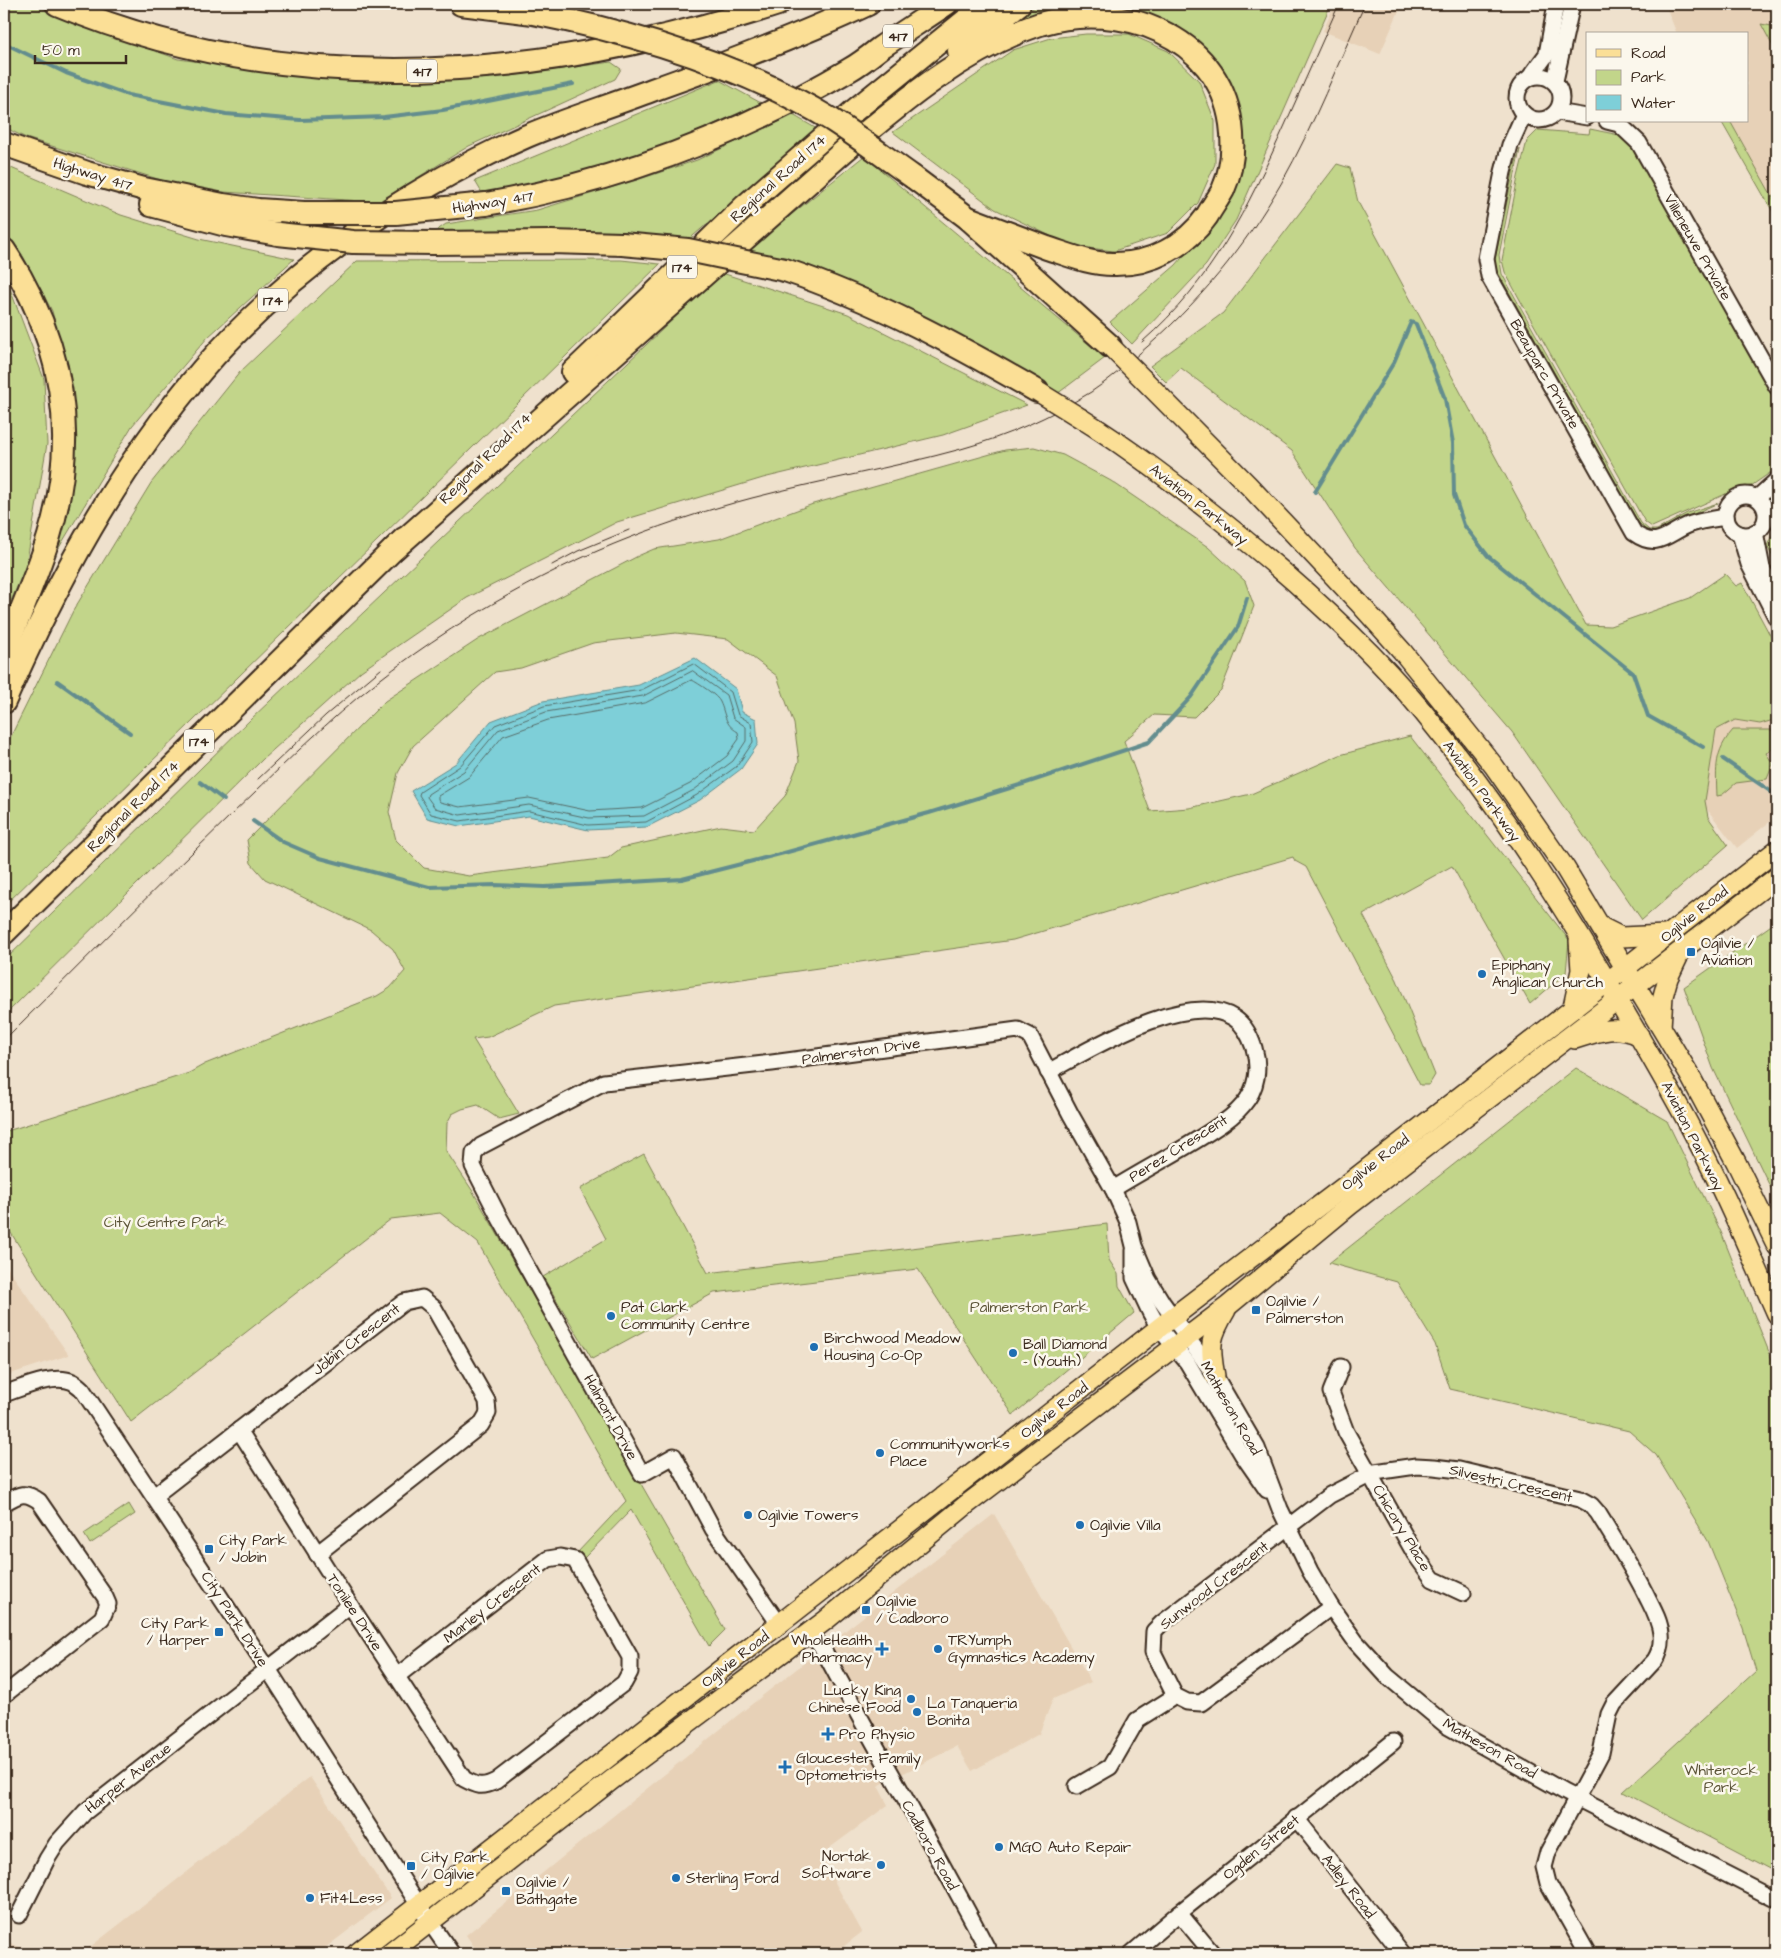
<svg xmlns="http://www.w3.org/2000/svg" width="1781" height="1958" font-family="'Architects Daughter',sans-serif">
	<rect width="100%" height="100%" fill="#efe1cd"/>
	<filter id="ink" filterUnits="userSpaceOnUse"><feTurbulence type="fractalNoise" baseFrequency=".02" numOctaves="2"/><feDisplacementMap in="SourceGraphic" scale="10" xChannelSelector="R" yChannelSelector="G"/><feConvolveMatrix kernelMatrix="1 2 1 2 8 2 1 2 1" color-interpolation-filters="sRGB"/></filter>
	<g filter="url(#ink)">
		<g fill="#e7d1b7">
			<polygon points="1335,4 1402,4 1380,54 1323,31"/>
			<polygon points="1665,4 1777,4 1777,219 1721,121 1747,121 1747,34 1677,34"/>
			<polygon points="1777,719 1777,816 1737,848 1682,777 1717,729 1735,720 1760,724"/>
			<polygon points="4,1263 69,1355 4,1376"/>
			<polygon points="994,1514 1091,1682 1053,1699 1039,1734 972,1771 957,1746 878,1786 888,1805 820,1855 862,1932 834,1954 479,1954 466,1935 738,1715"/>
			<polygon points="310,1777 391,1898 317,1954 81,1954"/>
			<polygon points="4,1940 34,1954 4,1954"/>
		</g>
		<g fill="#c2d58a" stroke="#7e8054" fill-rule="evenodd">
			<polygon points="4,4 33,4 63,18 178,59 340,80 495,78 611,62 621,69 615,79 469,146 378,202 193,190 26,138 4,127"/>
			<polygon points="1039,4 1331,4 1236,220 1206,265 1132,344 1110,322 1176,265 1221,211 1241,130 1238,106 1216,62 1203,48 1186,34 1026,21 1023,15"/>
			<polygon points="1761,24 1777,27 1777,48 1775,50"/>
			<polygon points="1086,34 1129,34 1168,51 1199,81 1215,121 1215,164 1198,203 1168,233 1114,251 1071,246 995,209 893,132 1013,50 1051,38"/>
			<polygon points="719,80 761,103 663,147 565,177 482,193 475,181"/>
			<polygon points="793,115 817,129 686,242 433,233 446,224 537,210 637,180 697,160"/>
			<polygon points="1721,121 1730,121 1777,205 1777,219"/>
			<polygon points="1590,129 1624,136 1635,147 1777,403 1777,468 1751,486 1739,488 1652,527 1645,522 1519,298 1505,272 1502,260 1518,177 1527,141 1538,130 1589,134"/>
			<polygon points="1520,149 1499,255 1502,274 1641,523 1649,530 1657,530 1687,513 1718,503 1687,517 1661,532 1649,533 1638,522 1496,269 1495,259 1514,168"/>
			<polygon points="864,156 1105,358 1057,394 745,252"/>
			<polygon points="1337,164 1350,168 1358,202 1586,625 1610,626 1690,598 1725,574 1736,586 1742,583 1777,648 1777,719 1760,724 1735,720 1716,730 1705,801 1708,817 1728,845 1642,920 1512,732 1355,548 1292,451 1181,368 1166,382 1150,366 1223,313"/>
			<polygon points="4,165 121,215 199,239 294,259 208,337 132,426 57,551 70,483 72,391 52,311 23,256 4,232"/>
			<polygon points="621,260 660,264 4,906 4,750 73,611 151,483 240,372 357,261"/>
			<polygon points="4,273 44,379 47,444 26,566 4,617"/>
			<polygon points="722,273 848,314 1027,405 943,435 763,478 617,522 467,598 361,671 264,758 4,1016 4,961 251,719"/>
			<path d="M 1034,447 L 1063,455 L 1111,481 L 1208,547 L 1245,581 L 1254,606 L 1221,690 L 1194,717 L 1154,715 L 1124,741 L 1150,811 L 1189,808 L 1251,794 L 1340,755 L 1410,736 L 1569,940 L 1566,973 L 1530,1004 L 1452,866 L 1363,915 L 1397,980 L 1435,1075 L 1429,1085 L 1420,1085 L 1306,867 L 1295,861 L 1293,857 L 1013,940 L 554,1006 L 488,1037 L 473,1039 L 519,1114 L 499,1119 L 478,1105 L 462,1109 L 452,1114 L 447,1123 L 446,1151 L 472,1190 L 725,1630 L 709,1646 L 631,1510 L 584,1558 L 577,1553 L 626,1501 L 478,1243 L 440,1213 L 391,1219 L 131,1422 L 4,1222 L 4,1132 L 189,1073 L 205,1064 L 377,996 L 390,988 L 405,971 L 393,949 L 371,930 L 265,879 L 251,863 L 247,840 L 385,701 L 479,639 L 640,555 L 654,549 L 719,539 L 813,504 L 1005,450 ZM 676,633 L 728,639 L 777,676 L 794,724 L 799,761 L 785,796 L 754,830 L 721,826 L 621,848 L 608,858 L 469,876 L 424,868 L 396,840 L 389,812 L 398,773 L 413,746 L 495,672 L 521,668 L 593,643 Z"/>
			<polygon points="1777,525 1777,562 1776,563 1767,546"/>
			<path d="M 1733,730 L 1777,730 C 1777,742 1777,747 1766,753 L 1773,764 L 1767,779 L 1736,783 L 1722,795 L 1717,796 C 1716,768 1714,752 1733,730 Z"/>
			<polygon points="1777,921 1777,1201 1713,1068 1684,987"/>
			<polygon points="1576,1068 1667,1121 1721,1232 1777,1372 1777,1457 1773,1469 1777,1472 1777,1873 1623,1792 1756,1671 1743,1628 1708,1541 1656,1455 1629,1431 1450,1389 1435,1344 1397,1282 1329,1263"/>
			<polygon points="644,1154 708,1273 1107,1224 1109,1260 1118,1274 1119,1286 1134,1313 1013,1415 918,1269 714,1293 592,1359 543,1277 606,1239 580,1189"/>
			<polygon points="129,1504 135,1514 90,1544 84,1534"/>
		</g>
		<polygon fill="#7ecfd8" stroke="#638d8e" points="695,658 736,689 742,712 756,719 758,744 741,769 700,800 647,827 588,830 529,816 459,826 427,818 411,791 456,763 491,721 543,701 639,685"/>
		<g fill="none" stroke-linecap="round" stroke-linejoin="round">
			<g stroke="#566c68" stroke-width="1">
				<polygon points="694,664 731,692 738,715 751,723 753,742 737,766 697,795 646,822 588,825 529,811 460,821 431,814 419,795 420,792 460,766 495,725 544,706 641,690"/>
				<polygon points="693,671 726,695 733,718 746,727 746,741 733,761 694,790 644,816 589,818 529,805 460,815 435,808 427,797 428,794 464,771 498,730 546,712 643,696"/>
				<path d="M 692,680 C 698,683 718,696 720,702 C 726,715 724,724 738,732 L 739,739 L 727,756 L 690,784 L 642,808 L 590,811 L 529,798 L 460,807 L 440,802 L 438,799 L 438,796 L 469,777 L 503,736 L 548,720 L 645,703 Z"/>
			</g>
			<g stroke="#638d8e" stroke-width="4">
				<polyline points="4,43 66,73 128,95 226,114 300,120 384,117 443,110 573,84"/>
				<polyline points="1315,492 1394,362 1411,322 1416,324 1445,399 1453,443 1454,495 1464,525 1488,556 1633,673 1648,716 1703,747"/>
				<polyline points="57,681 130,733"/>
				<polyline points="1723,759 1773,793"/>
				<polyline points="200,782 224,800"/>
				<polyline points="253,821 283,842 320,858 429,887 495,885 545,887 682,879 784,853 929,813 1023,784 1149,742 1191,697 1238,627 1247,598"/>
			</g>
			<g stroke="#3b2a1e" stroke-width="19">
				<g id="minor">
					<circle cx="1539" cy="98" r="22"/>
					<polyline points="1530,77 1547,54 1556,4"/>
					<polyline points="1555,81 1572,4"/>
					<polyline points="1557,112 1587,117"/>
					<path d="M 1524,114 L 1510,145 L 1503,172 L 1486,259 L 1489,276 L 1634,533 C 1659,551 1668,532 1691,524 C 1702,520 1714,519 1726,517"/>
					<polyline points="1607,121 1619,124 1639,143 1777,387"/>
					<circle cx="1746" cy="515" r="20"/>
					<polyline points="1757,498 1777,480"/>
					<polyline points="1755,532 1762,568 1777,597"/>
					<polyline points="1740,534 1749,564 1777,619"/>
					<path d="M 1048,1072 C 1089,1050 1188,988 1234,1018 C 1245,1025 1250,1036 1254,1048 C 1260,1068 1257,1089 1243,1105 C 1235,1115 1222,1124 1211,1131 C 1179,1152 1145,1169 1113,1189"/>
					<polyline points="1134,1250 1134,1278 1150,1312 1159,1328 1187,1362 1242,1454 1267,1490"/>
					<polyline points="1341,1367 1331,1392 1346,1432 1415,1554 1433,1579 1463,1593"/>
					<path d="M 4,1394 C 22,1388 54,1373 73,1382 C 76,1384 80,1387 82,1389 L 268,1669 L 427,1918 L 452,1954"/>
					<path d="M 239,1430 L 350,1605 L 464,1779 C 477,1786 482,1788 496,1781 L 624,1683 L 630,1672 L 630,1657 L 575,1560 L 560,1557 L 548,1559 L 397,1676"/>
					<polyline points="154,1496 404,1302 422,1298 434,1308 487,1401 488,1413 481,1425 317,1554"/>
					<path d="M 4,1503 C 18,1495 24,1490 39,1501 L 105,1597 L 108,1604 L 102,1618 L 4,1695"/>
					<path d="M 1331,1607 L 1201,1703 L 1187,1702 L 1175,1696 L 1153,1652 L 1154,1631 L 1162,1623 L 1330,1495 L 1375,1472 L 1416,1466 L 1434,1467 L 1459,1470 L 1580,1499 L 1591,1505 L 1598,1513 C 1615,1541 1633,1568 1647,1597 C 1653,1609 1660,1621 1661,1634 C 1662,1643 1660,1652 1655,1660 L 1614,1704 L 1609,1714 L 1601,1753 L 1548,1852 L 1544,1867 L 1548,1883 L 1588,1954"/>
					<polyline points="779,1624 713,1529 674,1456 642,1474 498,1215 473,1166 474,1153 481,1146 604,1082 772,1063 1018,1030 1030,1036 1071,1115 1113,1189 1128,1222 1134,1246 1148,1279 1162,1302 1215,1376 1257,1448 1280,1509 1310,1571 1331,1607 1356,1642 1387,1676 1447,1726 1565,1792 1777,1900"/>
					<path d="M 809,1632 L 823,1649 C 877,1752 937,1851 990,1954"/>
					<polyline points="1077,1786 1110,1767 1137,1720 1175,1696"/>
					<polyline points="1296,1818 1403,1954"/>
					<polyline points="1179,1913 1213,1954"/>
					<polyline points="19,1915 47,1859 57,1843 85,1812 350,1605"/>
					<polyline points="1131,1954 1179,1913 1393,1742"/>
				</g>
			</g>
			<g stroke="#3b2a1e" stroke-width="22">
				<g id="major">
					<polyline points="1144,380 1249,486 1358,602 1402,651 1494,766 1565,868 1689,1074 1736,1162 1777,1246"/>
					<path d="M 1082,419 C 1129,448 1174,483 1218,518 C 1291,576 1364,640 1423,712 C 1492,796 1551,886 1606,980 C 1638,1035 1671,1089 1700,1146 C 1729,1201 1752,1258 1777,1314"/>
					<polyline points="1601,927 1621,937 1666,935"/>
					<polyline points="1573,1007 1581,970 1579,940"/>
					<polyline points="1661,1027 1663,996 1668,978 1678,957"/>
					<path d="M 1575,1039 C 1600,1031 1614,1025 1639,1035"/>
					<path d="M 1215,1376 C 1209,1345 1210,1337 1226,1310"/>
					<polyline points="356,1954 1173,1317 1345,1186 1777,850"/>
					<polyline points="389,1954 613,1779 826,1620 966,1505 1228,1306 1350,1205 1777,877"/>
				</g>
			</g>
			<g stroke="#3b2a1e" stroke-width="26">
				<g id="highway">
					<path d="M 57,4 C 291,102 541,81 778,4"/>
					<polyline points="461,4 533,13"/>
					<polyline points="959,51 1019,4"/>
					<polyline points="4,144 87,173 144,189 223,205 258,210 304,213"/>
					<polyline points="913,177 968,218 1110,346"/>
					<path d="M 486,204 C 617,182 735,137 849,70 C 860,64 870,56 880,48 C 902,33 924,19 946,4"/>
					<polyline points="151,205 226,225 278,234"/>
					<polyline points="433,243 551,242 622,244"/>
					<path d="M 4,250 C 62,338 80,434 49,536 C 37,576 19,615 4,653"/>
					<path d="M 785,270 C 874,300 955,344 1037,391"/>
					<polyline points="573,372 745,206 855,110 986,4"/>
					<path d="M 394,549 L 843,152 C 902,102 965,49 1040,24 C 1120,0 1218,34 1231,124 C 1234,146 1232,170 1223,190 C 1218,199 1212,207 1207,216 C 1186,246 1150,265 1113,264 C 1090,264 1069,255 1047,248 C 1021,238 994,228 968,218"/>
					<path d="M 4,702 C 56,583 118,468 203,369 C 288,271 408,188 527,136 C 567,119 610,106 652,90 C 725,64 798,37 868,4"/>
					<polyline points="4,933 404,539"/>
				</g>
			</g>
			<use href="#minor" stroke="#fbf7ec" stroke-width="15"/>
			<use href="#major" stroke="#fbdf96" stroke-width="19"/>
			<use href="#highway" stroke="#fbdf96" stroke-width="22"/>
			<g stroke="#3b2a1e" stroke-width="1">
				<path d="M 1142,342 C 1213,280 1247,209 1285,125 C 1303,85 1321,44 1339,4"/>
				<polyline points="552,565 578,551 629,530"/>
				<polyline points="258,779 326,715 381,669"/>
				<path d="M 4,1040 C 80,965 155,888 232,814 C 273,775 313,735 357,698 C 405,658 457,623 512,593 C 587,551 669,520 752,498 C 821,480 892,468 961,449 C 1007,436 1050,417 1091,392 C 1109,380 1124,367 1140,353 C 1197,305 1245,247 1282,182 C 1314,125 1338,63 1365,4"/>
			</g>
			<g stroke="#3b2a1e" stroke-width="22" stroke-linecap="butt">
				<g id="major-bridge">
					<polyline points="1110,346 1144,380"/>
					<polyline points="1037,391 1082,419"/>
				</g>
			</g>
			<g stroke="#3b2a1e" stroke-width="26" stroke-linecap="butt">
				<g id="highway-bridge">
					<path d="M 533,13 C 635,33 743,66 832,120 C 860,138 886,158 913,177"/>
					<polyline points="304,213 396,213 486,204"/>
					<polyline points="278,234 353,242 433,243"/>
					<polyline points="622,244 688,250 785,270"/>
				</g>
			</g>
			<use href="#major-bridge" stroke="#fbdf96" stroke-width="19"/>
			<use href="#highway-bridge" stroke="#fbdf96" stroke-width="22"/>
		</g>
	</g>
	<g fill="#1f6fb2" stroke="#fbf7ec" stroke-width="2">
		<rect x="1686" y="947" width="10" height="10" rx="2.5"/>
		<circle cx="1482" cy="974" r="5"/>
		<rect x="1251" y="1305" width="10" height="10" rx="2.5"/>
		<circle cx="611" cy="1316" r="5"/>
		<circle cx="814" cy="1347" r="5"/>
		<circle cx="1013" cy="1353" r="5"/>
		<circle cx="880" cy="1453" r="5"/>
		<circle cx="748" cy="1515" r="5"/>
		<circle cx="1080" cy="1525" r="5"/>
		<rect x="204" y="1544" width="10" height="10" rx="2.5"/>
		<rect x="861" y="1605" width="10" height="10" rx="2.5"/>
		<rect x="214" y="1627" width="10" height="10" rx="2.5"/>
		<path d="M879.5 1641.5h5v5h5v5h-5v5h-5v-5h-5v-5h5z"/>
		<circle cx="938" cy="1649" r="5"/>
		<circle cx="911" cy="1699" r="5"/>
		<circle cx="917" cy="1712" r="5"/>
		<path d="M825.5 1726.5h5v5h5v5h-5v5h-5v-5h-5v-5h5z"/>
		<path d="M782.5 1759.5h5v5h5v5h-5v5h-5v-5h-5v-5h5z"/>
		<circle cx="999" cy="1847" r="5"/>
		<circle cx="881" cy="1865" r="5"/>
		<rect x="406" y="1861" width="10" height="10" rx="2.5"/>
		<circle cx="676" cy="1878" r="5"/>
		<rect x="501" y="1886" width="10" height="10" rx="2.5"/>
		<circle cx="310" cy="1898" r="5"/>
	</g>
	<g text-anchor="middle" stroke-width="5" stroke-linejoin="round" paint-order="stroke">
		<g fill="#fbf7ec" stroke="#75685c" stroke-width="1">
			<rect x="883" y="24.5" width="30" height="23" rx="4"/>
			<rect x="407" y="59.5" width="30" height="23" rx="4"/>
			<rect x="667" y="255.5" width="30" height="23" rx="4"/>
			<rect x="258" y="288.5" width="30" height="23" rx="4"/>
			<rect x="184" y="729.5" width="30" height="23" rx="4"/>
		</g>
		<g font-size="14" font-weight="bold" fill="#3b2a1e">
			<text x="898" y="41">417</text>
			<text x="422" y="76">417</text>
			<text x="682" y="272">174</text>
			<text x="273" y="305">174</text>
			<text x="199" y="746">174</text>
		</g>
		<g font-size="15" fill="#3b2a1e" stroke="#fbf7ec">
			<text transform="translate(93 174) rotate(17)" y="5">Highway 417</text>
			<text transform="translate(778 178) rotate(-42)" y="5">Regional Road 174</text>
			<text transform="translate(493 202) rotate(-9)" y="5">Highway 417</text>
			<text transform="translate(1698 247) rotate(60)" y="5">Villeneuve Private</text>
			<text transform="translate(1545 374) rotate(60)" y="5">Beauparc Private</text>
			<text transform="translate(485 458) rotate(-45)" y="5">Regional Road 174</text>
			<text transform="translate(1199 504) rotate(38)" y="5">Aviation Parkway</text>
			<text transform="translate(1482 791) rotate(54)" y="5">Aviation Parkway</text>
			<text transform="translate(133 806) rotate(-45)" y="5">Regional Road 174</text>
			<text transform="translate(1694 914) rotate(-38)" y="5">Ogilvie Road</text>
			<text transform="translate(861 1051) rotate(-8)" y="5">Palmerston Drive</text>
			<text transform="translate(1693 1136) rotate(63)" y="5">Aviation Parkway</text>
			<text transform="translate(1178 1148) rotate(-32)" y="5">Perez Crescent</text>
			<text transform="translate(1375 1162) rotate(-38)" y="5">Ogilvie Road</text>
			<text transform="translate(356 1339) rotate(-38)" y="5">Jobin Crescent</text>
			<text transform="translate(1231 1408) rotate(60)" y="5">Matheson Road</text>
			<text transform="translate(1054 1410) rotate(-38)" y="5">Ogilvie Road</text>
			<text transform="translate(611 1417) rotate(61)" y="5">Halmont Drive</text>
			<text transform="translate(1511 1483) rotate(13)" y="5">Silvestri Crescent</text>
			<text transform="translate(1402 1528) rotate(59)" y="5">Chicory Place</text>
			<text transform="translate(1214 1585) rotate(-38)" y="5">Sunwood Crescent</text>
			<text transform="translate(492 1603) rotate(-38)" y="5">Marley Crescent</text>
			<text transform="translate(355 1612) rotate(57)" y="5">Tonilee Drive</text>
			<text transform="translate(235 1619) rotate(57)" y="5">City Park Drive</text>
			<text transform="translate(735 1659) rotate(-38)" y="5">Ogilvie Road</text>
			<text transform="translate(1490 1748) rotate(30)" y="5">Matheson Road</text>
			<text transform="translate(128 1778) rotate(-38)" y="5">Harper Avenue</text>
			<text transform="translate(930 1845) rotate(61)" y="5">Cadboro Road</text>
			<text transform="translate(1261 1847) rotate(-39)" y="5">Ogden Street</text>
			<text transform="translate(1349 1886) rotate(52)" y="5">Adley Road</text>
		</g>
		<g font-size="15" fill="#3b2a1e" stroke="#fbf7ec" text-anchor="start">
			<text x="1701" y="948">Ogilvie /<tspan x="1701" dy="17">Aviation</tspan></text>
			<text x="1492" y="970">Epiphany<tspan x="1492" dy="17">Anglican Church</tspan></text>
			<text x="1266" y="1306">Ogilvie /<tspan x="1266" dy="17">Palmerston</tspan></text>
			<text x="621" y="1312">Pat Clark<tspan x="621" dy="17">Community Centre</tspan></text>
			<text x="824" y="1343">Birchwood Meadow<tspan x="824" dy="17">Housing Co-Op</tspan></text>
			<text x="1023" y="1349">Ball Diamond<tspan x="1023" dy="17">- (Youth)</tspan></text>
			<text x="890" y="1449">Communityworks<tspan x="890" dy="17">Place</tspan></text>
			<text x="758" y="1520">Ogilvie Towers</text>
			<text x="1090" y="1530">Ogilvie Villa</text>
			<text x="219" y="1545">City Park<tspan x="219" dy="17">/ Jobin</tspan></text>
			<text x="876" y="1606">Ogilvie<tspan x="876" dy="17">/ Cadboro</tspan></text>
			<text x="209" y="1628" text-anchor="end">City Park<tspan x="209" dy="17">/ Harper</tspan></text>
			<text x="872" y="1645" text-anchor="end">WholeHealth<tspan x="872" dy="17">Pharmacy</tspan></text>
			<text x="948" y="1645">TRYumph<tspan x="948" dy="17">Gymnastics Academy</tspan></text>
			<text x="901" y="1695" text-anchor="end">Lucky King<tspan x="901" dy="17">Chinese Food</tspan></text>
			<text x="927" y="1708">La Tanqueria<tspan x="927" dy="17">Bonita</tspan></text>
			<text x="839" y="1739">Pro Physio</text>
			<text x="796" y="1763">Gloucester Family<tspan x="796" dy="17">Optometrists</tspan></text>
			<text x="1009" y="1852">MGO Auto Repair</text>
			<text x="871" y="1861" text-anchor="end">Nortak<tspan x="871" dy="17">Software</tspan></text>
			<text x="421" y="1862">City Park<tspan x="421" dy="17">/ Ogilvie</tspan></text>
			<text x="686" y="1883">Sterling Ford</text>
			<text x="516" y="1887">Ogilvie /<tspan x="516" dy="17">Bathgate</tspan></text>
			<text x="320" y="1903">Fit4Less</text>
		</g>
		<g font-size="15" fill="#5d5539" stroke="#fbf7ec">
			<text x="165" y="1227">City Centre Park</text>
			<text x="1029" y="1312">Palmerston Park</text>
			<text x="1721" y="1775">Whiterock<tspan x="1721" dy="17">Park</tspan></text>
		</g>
	</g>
	<rect width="1781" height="1958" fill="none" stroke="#fbf7ec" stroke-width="20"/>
	<rect x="10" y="10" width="1761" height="1938" fill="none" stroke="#3b2a1e" stroke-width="2" filter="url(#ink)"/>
	<rect x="1586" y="32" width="162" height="90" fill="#fbf7ec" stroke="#aea59a"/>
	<rect x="1596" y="49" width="25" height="8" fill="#fbdf96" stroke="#aea59a"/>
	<text x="1631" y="58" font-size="15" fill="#3b2a1e">Road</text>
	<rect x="1596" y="70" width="25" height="15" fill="#c2d58a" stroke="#aea59a"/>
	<text x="1631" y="82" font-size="15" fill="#3b2a1e">Park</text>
	<rect x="1596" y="95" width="25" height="15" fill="#7ecfd8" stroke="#aea59a"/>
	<text x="1631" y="108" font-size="15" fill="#3b2a1e">Water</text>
	<path d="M35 55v8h91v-8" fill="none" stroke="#3b2a1e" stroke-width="2.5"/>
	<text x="42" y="55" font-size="15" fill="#3b2a1e" stroke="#fbf7ec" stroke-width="4" paint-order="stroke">50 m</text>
</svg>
